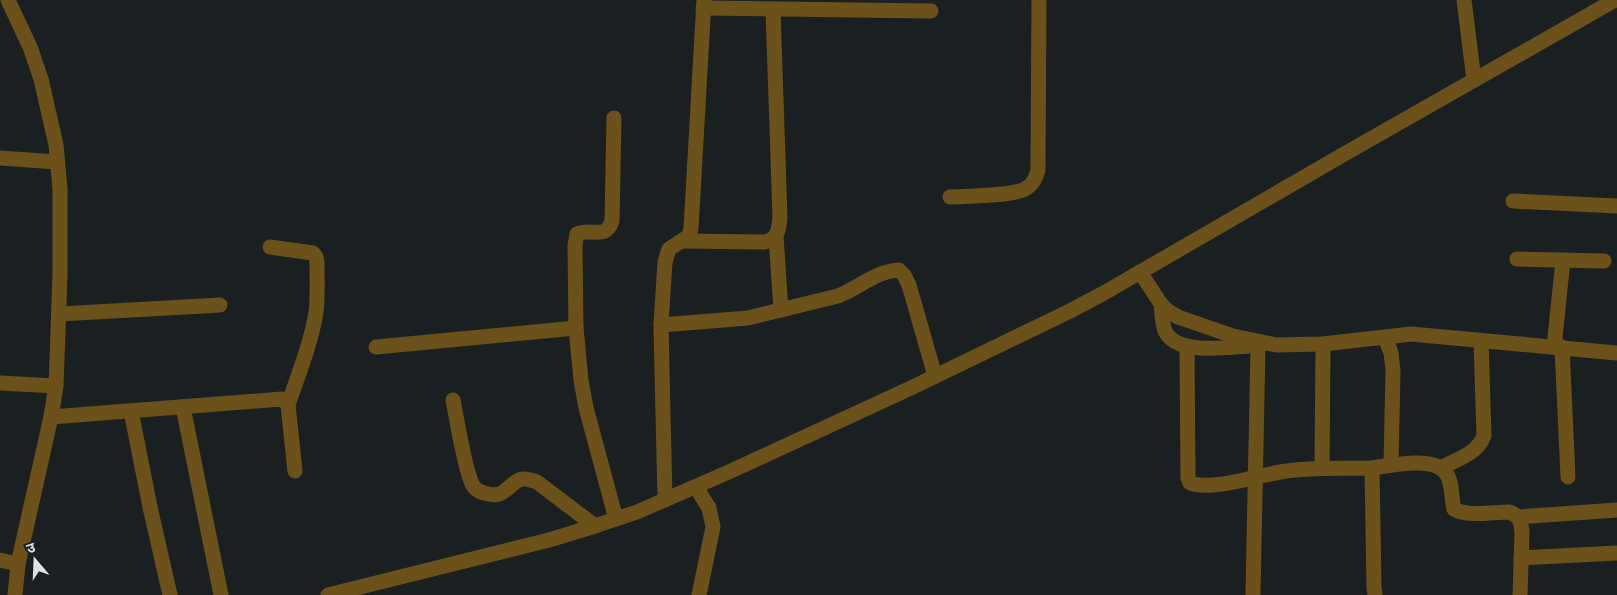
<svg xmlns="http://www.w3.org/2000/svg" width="1617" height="595" font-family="'IBM Plex Serif','Noto Sans Devanagari',serif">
	<rect width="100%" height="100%" fill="#1a2022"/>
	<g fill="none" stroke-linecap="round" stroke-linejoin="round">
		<g stroke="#6d511a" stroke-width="15">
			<polyline points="8,0 30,47 41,79 56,145 60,189 60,275 56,386 51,417 18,564 15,595"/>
			<polyline points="1464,0 1474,80"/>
			<polyline points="703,8 931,11"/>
			<path d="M 614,118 L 612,221 C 605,241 592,227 577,234 L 575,245 L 576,328 L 581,380 L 586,408 L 616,519"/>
			<polyline points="0,158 57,162"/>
			<path d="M 950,197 C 966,196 1013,196 1025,189 C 1033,185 1036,178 1038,170 L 1039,0"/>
			<polyline points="1513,201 1617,206"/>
			<polyline points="776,236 781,310"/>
			<path d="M 683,241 L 765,242 C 778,239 779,229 780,218 L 773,9"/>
			<path d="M 270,247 L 313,253 L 316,257 L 317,262 C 317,278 318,296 316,312 C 311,344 298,375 288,405"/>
			<polyline points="1517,259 1604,261"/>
			<polyline points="1140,272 1161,304 1168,311 1178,317 1233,336 1276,345 1323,344 1411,334 1617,353"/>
			<path d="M 1161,304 C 1162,312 1162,323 1165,331 C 1177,356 1228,347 1250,346"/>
			<polyline points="59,314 220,305"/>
			<path d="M 661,325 L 748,318 L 838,296 C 859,288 876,271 899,270 L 904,275 L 909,285 L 935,376"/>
			<polyline points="1385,337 1391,353 1393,371 1391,465"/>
			<polyline points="376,347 576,328"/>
			<path d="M 1187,347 L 1188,478 L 1190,483 C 1212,491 1256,476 1280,472 C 1310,467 1341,469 1371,468 C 1389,466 1432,456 1445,472 C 1453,481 1451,498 1454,509 C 1467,517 1493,512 1508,512 C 1519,514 1521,522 1522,532 L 1520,595"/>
			<polyline points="1554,347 1563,260"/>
			<polyline points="1562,347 1568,477"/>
			<polyline points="0,383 56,386"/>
			<path d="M 453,400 C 456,415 466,477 474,487 C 477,491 483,493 488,494 C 493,495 498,496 503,492 C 517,483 516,474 537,482 L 595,526"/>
			<polyline points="183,407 221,595"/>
			<polyline points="131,411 150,507 170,595"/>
			<polyline points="51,417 282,399 288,405 295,471"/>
			<polyline points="1322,468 1323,344"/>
			<polyline points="1372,468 1374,587 1375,595"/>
			<path d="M 1440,468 C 1456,460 1477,454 1484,436 L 1481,341"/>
			<polyline points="696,487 709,508 713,527 699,595"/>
			<polyline points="665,500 661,325 665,262 669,249 689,236 691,229 704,0"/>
			<polyline points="1518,517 1617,510"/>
			<polyline points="1521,558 1617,553"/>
			<polyline points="0,560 18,564"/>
			<polyline points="328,595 549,540 595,526 637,512 731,471 913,387 1070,311 1104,293 1346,153 1615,0"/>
			<polyline points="1253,595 1258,345"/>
		</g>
	</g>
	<g transform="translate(35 560) rotate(341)" stroke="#1a2022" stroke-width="4" paint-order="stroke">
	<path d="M0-4L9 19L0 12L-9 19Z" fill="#dde2e3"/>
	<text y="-8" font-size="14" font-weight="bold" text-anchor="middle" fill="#dde2e3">उ</text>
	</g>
</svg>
